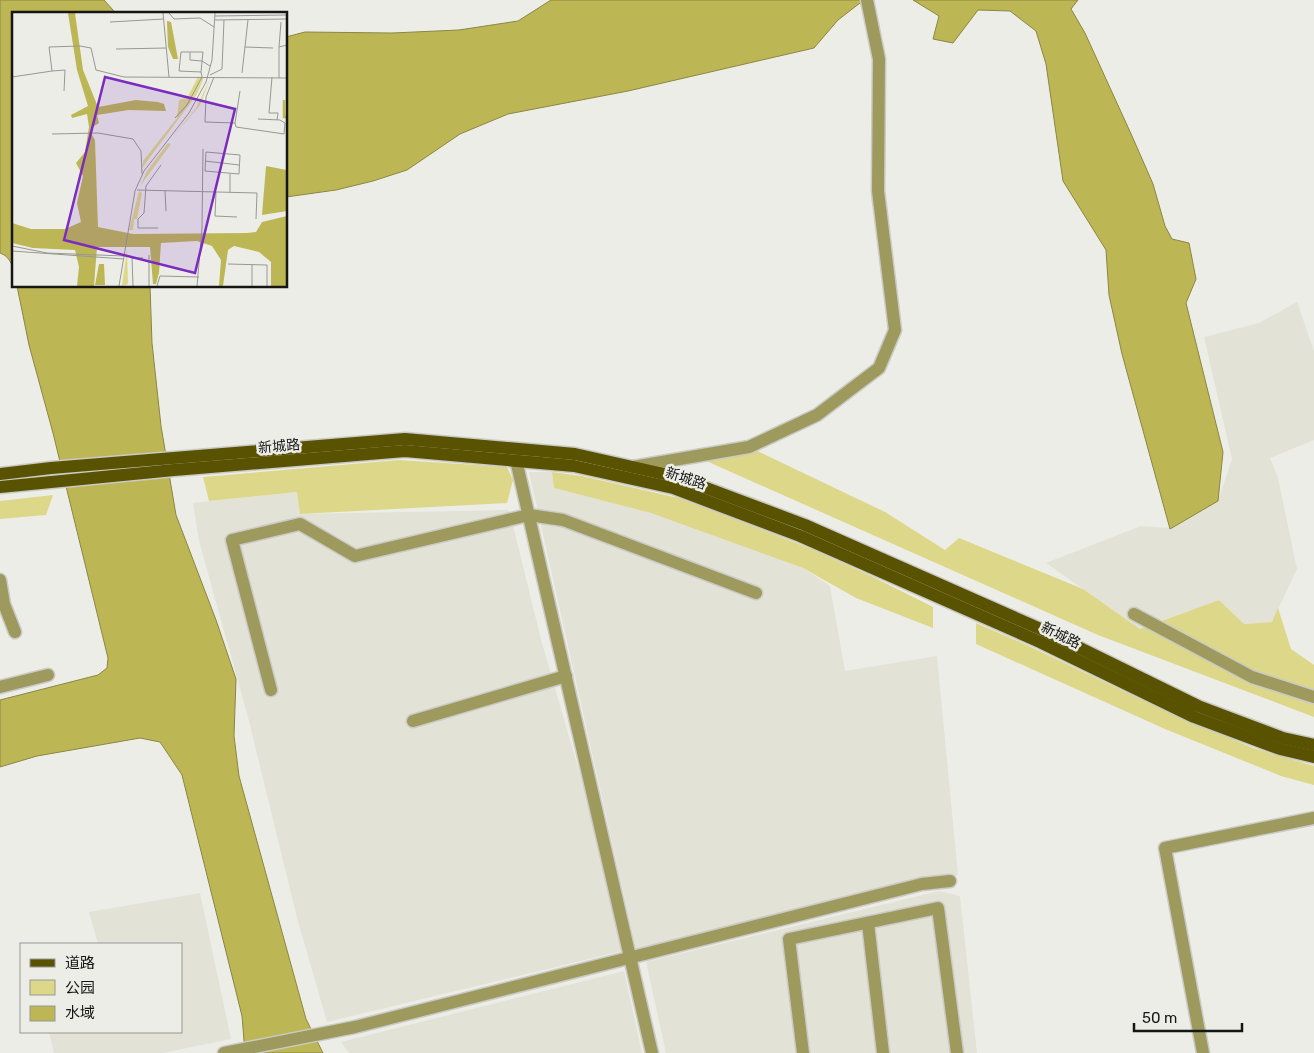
<svg xmlns="http://www.w3.org/2000/svg" width="1314" height="1053" font-family="Rubik,'Noto Sans SC',sans-serif">
	<rect width="100%" height="100%" fill="#edede8"/>
	<g fill="#e3e2d6">
		<polygon points="1297,302 1314,351 1314,440 1270,458 1278,478 1297,569 1272,622 1244,624 1219,600 1140,629 1046,563 1141,526 1170,528 1218,501 1232,459 1204,337 1259,323"/>
		<polygon points="529,472 552,472 554,488 651,513 803,568 830,586 845,671 937,656 958,875 865,891 636,949"/>
		<polygon points="297,492 300,514 509,510 542,643 600,844 622,951 327,1022 297,918 248,717 199,541 193,503"/>
		<polygon points="939,891 960,896 977,1053 666,1053 646,962"/>
		<polygon points="200,893 231,1039 163,1053 54,1053 49,1032 181,1032 181,944 98,944 89,912"/>
		<polygon points="624,971 642,1053 349,1053 341,1042"/>
	</g>
	<g fill="#ddd789">
		<polygon points="749,447 885,512 945,550 959,538 1083,589 1140,629 1219,600 1244,624 1272,622 1278,608 1291,649 1314,665 1314,717 1098,635 695,456"/>
		<polygon points="399,460 507,467 513,480 507,503 300,514 297,492 209,501 203,477"/>
		<polygon points="552,472 582,476 683,499 814,550 871,576 933,607 933,628 856,598 803,568 651,513 554,488"/>
		<polygon points="53,495 46,515 0,519 0,501"/>
		<polygon points="976,623 1029,646 1138,698 1253,748 1314,766 1314,785 1281,776 1165,729 976,644"/>
	</g>
	<g fill="#bdb655" stroke="#8b8642">
		<path d="M 0,0 L 104,0 L 113,10 L 115,14 L 14,14 L 14,272 C 12,264 9,256 0,253 Z"/>
		<polygon points="551,0 873,0 860,3 838,20 814,48 628,91 508,114 460,134 407,170 373,181 336,190 286,197 286,37 305,32 392,33 459,30 518,21"/>
		<polygon points="913,0 1078,0 1071,9 1085,33 1132,136 1153,184 1165,226 1172,239 1189,243 1196,279 1186,303 1223,452 1218,501 1170,529 1122,354 1109,295 1106,250 1063,181 1046,64 1036,31 1010,11 978,10 953,43 933,39 939,16"/>
		<polygon points="17,286 150,286 152,343 161,426 176,515 216,620 236,679 234,736 239,776 306,1019 323,1053 245,1053 242,1016 182,775 160,742 140,738 37,756 0,767 0,700 98,675 107,668 108,658 53,433 29,345"/>
	</g>
	<g fill="none" stroke-linecap="round" stroke-linejoin="round">
		<g stroke="#cacac6" stroke-width="15">
			<g id="minor">
				<polyline points="516,460 652,1053"/>
				<polyline points="633,467 749,447 817,415 879,368 895,330 878,191 879,59 867,0"/>
				<polyline points="0,580 4,604 15,632"/>
				<polyline points="1134,614 1252,677 1314,697"/>
				<polyline points="0,687 48,675"/>
				<polyline points="271,690 232,540 300,524 355,556 529,515 563,520 756,593"/>
				<polyline points="413,721 566,676"/>
				<polyline points="868,923 883,1053"/>
				<polyline points="224,1053 355,1027 922,884 950,881"/>
				<polyline points="803,1053 789,939 938,908 957,1053"/>
				<polyline points="1203,1053 1165,848 1314,818"/>
			</g>
		</g>
		<g stroke="#cacac6" stroke-width="15">
			<g id="major">
				<polyline points="0,474 51,468 405,439 575,454 677,477 805,525 1045,631 1198,706 1283,738 1314,745"/>
				<polyline points="0,487 174,470 405,451 574,466 673,488 800,536 1040,642 1194,717 1280,749 1314,757"/>
			</g>
		</g>
		<use href="#minor" stroke="#9e9a5d" stroke-width="12"/>
		<use href="#major" stroke="#595301" stroke-width="12"/>
	</g>
	<g text-anchor="middle" stroke-width="5" stroke-linejoin="round" paint-order="stroke">
		<g font-size="14" fill="#151514" stroke="#edede8">
			<text transform="translate(279 446) rotate(-5)" y="5">新城路</text>
			<text transform="translate(686 478) rotate(18)" y="5">新城路</text>
			<text transform="translate(1061 635) rotate(26)" y="5">新城路</text>
		</g>
	</g>
	<g transform="translate(12 12)">
		<rect width="275" height="275" fill="#edede8"/>
		<path d="M 186,65 L 192,65 L 185,82 L 130,156 L 131,149 L 165,106 L 167,88 L 175,86 ZM 198,67 L 188,93 L 160,126 L 184,96 ZM 156,131 L 159,132 L 128,174 L 135,159 ZM 127,179 L 130,181 L 125,207 L 122,207 L 121,218 L 117,218 ZM 115,237 L 116,272 L 110,274 Z" fill="#ddd789"/>
		<path d="M 56,1 L 63,1 L 71,58 L 86,95 L 124,88 L 146,90 L 152,92 L 154,99 L 117,98 L 85,103 L 87,111 L 79,116 L 79,121 L 83,128 L 86,215 L 121,222 L 235,221 L 244,220 L 250,210 L 275,204 L 275,274 L 259,274 L 259,250 L 247,240 L 222,234 L 216,238 L 211,274 L 207,274 L 209,248 L 200,234 L 185,229 L 149,231 L 147,261 L 144,272 L 141,272 L 138,235 L 85,235 L 82,274 L 65,274 L 67,255 L 63,238 L 21,236 L 0,231 L 0,211 L 19,217 L 53,217 L 69,210 L 65,191 L 71,164 L 64,151 L 73,140 L 77,115 L 75,102 L 60,106 L 59,103 L 76,94 L 65,58 ZM 155,9 L 159,10 L 166,47 L 161,47 L 156,35 ZM 254,154 L 275,158 L 275,199 L 250,203 ZM 87,252 L 92,252 L 93,273 L 83,273 Z" fill="#bdb655"/>
		<path fill="none" stroke="#bdb655" stroke-width="2.5" d="M 272,88 L 272,105 L 275,105"/>
		<path fill="none" stroke="#979793" stroke-width="1" d="M 151,1 L 157,65M 157,1 L 162,7 L 188,6 L 202,15M 203,4 L 275,3M 203,8 L 275,7M 98,10 L 152,7M 233,35 L 261,36M 267,35 L 269,10M 104,37 L 154,36M 178,40 L 169,40 L 167,59 L 189,60M 40,59 L 53,58 L 52,79M 230,61 L 236,8M 198,63 L 210,57 L 212,8M 0,65 L 40,59 L 37,35 L 68,34 L 79,36 L 84,58 L 112,65 L 275,66M 202,65 L 194,85 L 193,110 L 223,111 L 224,115 L 272,122 L 273,111 L 268,108 L 246,107M 260,65 L 257,101 L 266,101 L 265,108M 267,66 L 267,35 L 275,33M 163,106 L 175,93 L 190,65 L 189,60 L 190,49 L 191,40 L 178,40 L 178,48 L 190,49 L 198,54M 223,111 L 228,79M 40,122 L 86,121 L 121,127 L 129,139 L 130,162M 194,140 L 228,143 L 227,162 L 193,159 ZM 193,149 L 227,153M 218,162 L 218,180M 125,178 L 245,181 L 244,207M 153,179 L 154,199M 204,180 L 203,204 L 225,205M 146,216 L 126,216 L 126,207 L 132,201 L 134,174 L 149,153M 0,234 L 35,241 L 112,244M 0,239 L 112,247M 216,252 L 255,253 L 255,274M 107,274 L 123,179 L 132,159 L 177,101 L 194,70 L 200,48 L 203,1M 121,274 L 120,246 L 131,246M 137,274 L 137,243M 145,274 L 148,264 L 187,265M 185,274 L 190,216 L 191,137M 240,274 L 240,253"/>
		<path fill="#7b2cbf" fill-opacity="0.15" stroke="#7b2cbf" stroke-width="2.5" d="M 93,65 L 223,97 L 183,261 L 52,228 Z"/>
		<rect width="275" height="275" fill="none" stroke="#151514" stroke-width="2.5"/>
	</g>
	<rect x="20" y="943" width="162" height="90" fill="#edede8" stroke="#979793"/>
	<rect x="30" y="959" width="25" height="8" fill="#595301" stroke="#979793"/>
	<text x="65" y="968" font-size="15" fill="#151514">道路</text>
	<rect x="30" y="980" width="25" height="15" fill="#ddd789" stroke="#979793"/>
	<text x="65" y="993" font-size="15" fill="#151514">公园</text>
	<rect x="30" y="1006" width="25" height="15" fill="#bdb655" stroke="#979793"/>
	<text x="65" y="1018" font-size="15" fill="#151514">水域</text>
	<path d="M1134 1023v8h108v-8" fill="none" stroke="#151514" stroke-width="2.5"/>
	<text x="1142" y="1023" font-size="15" fill="#151514" stroke="#edede8" stroke-width="4" paint-order="stroke">50 m</text>
</svg>
